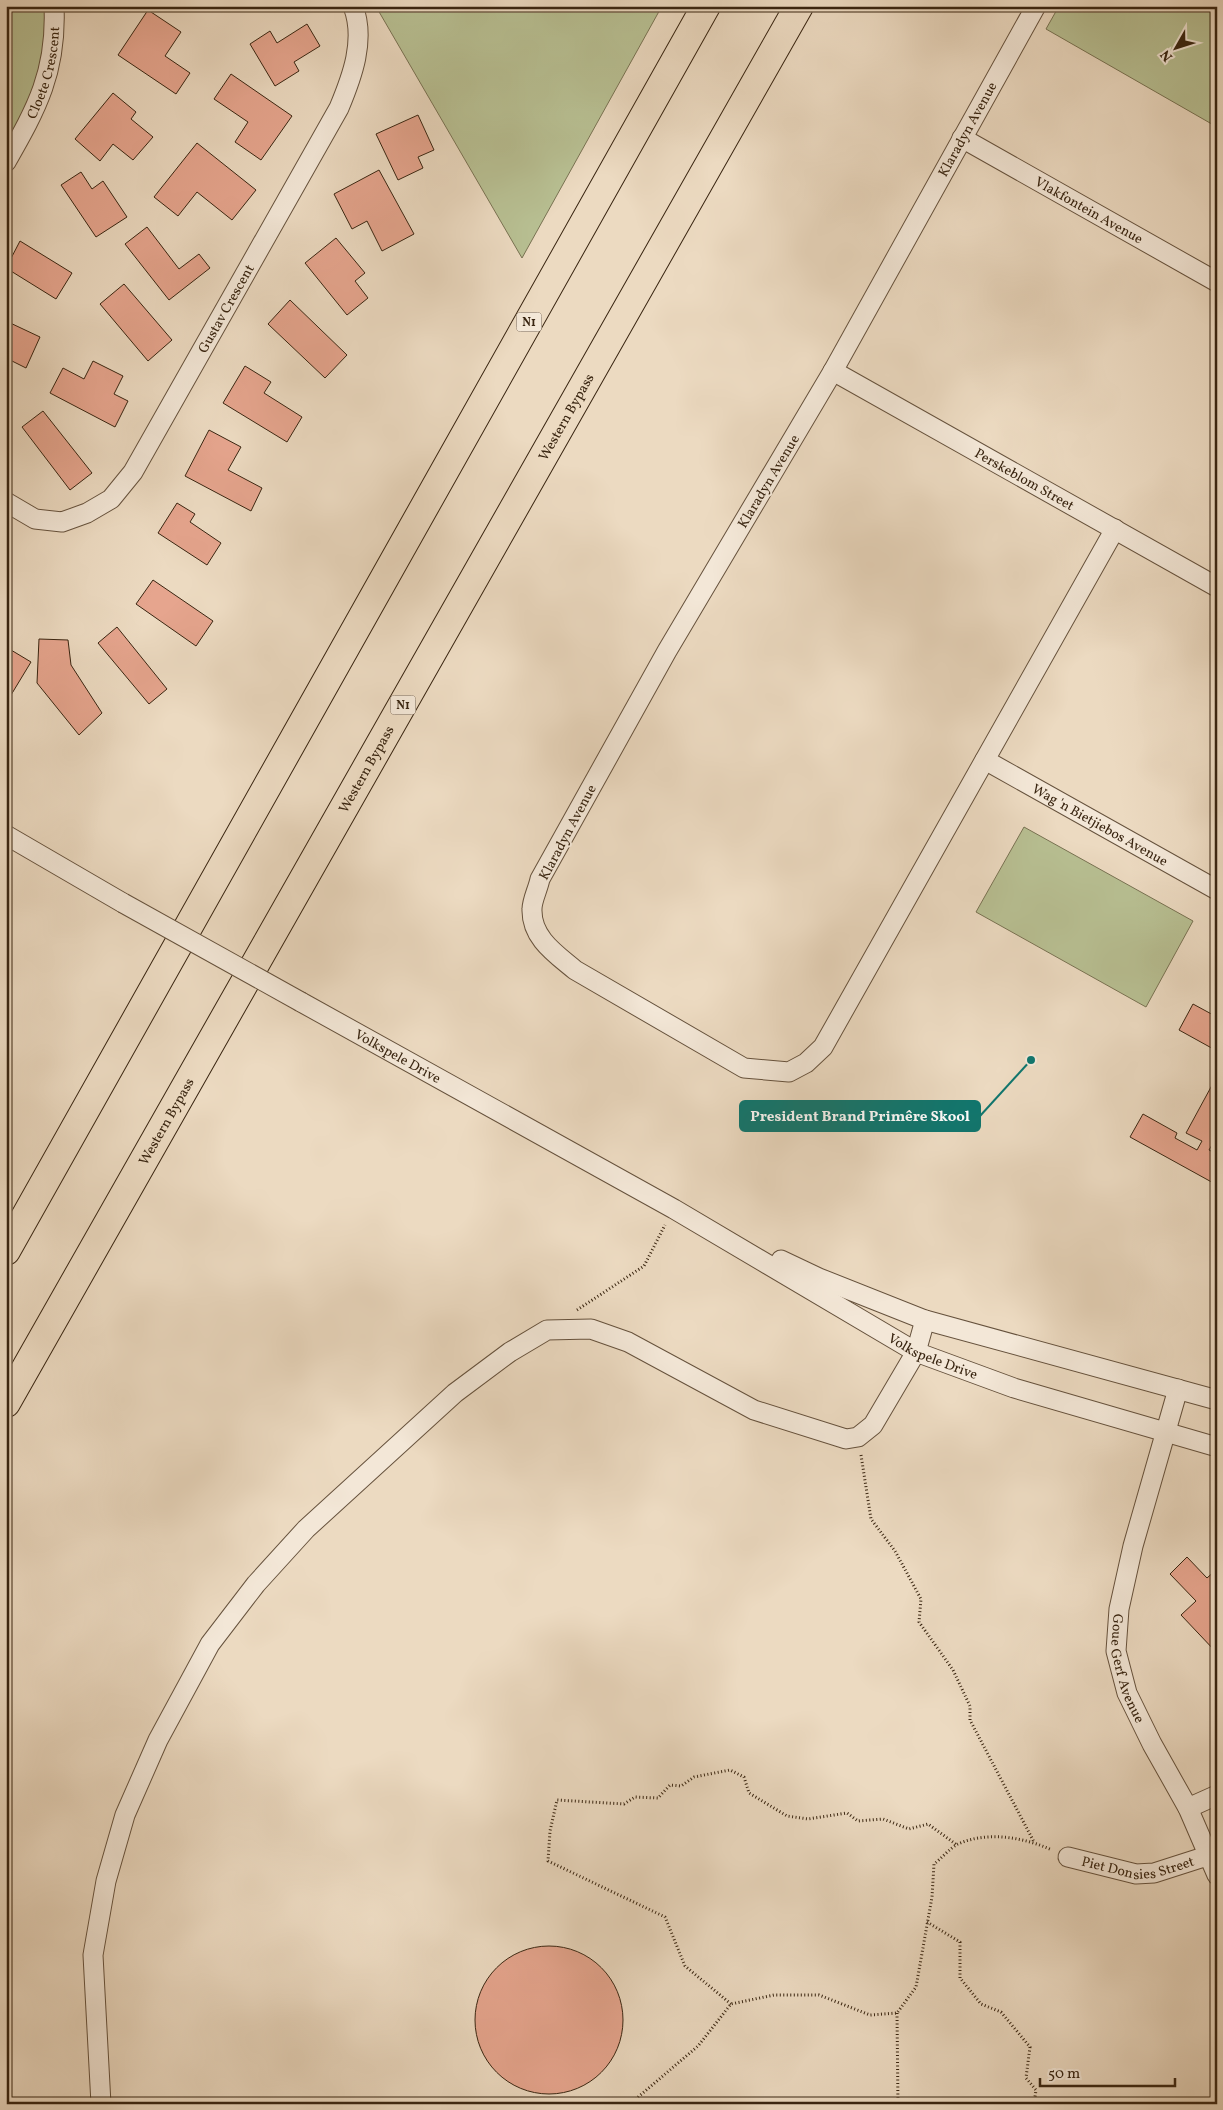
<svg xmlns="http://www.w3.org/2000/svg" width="1223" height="2110" font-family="Vollkorn,serif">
	<rect width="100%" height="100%" fill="#ecdac1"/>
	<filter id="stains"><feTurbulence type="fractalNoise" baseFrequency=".004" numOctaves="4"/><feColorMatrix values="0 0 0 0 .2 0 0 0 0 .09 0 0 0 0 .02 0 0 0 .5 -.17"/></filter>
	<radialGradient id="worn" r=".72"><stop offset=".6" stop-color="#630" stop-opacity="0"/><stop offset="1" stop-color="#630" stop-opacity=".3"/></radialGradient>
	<g fill="#b8c093" stroke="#787252">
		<polygon points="6,6 52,6 51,48 6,152"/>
		<polygon points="377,6 662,6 522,258 378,10"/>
		<polygon points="1059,6 1217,6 1217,127 1046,29"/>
		<polygon points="1024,827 1193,921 1146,1007 976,912"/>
	</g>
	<g fill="#e6a58e" stroke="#392511">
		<polygon points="148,10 181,32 165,56 190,73 176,94 118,55"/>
		<polygon points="307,24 320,46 294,62 299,71 275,86 250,44 270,31 277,43"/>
		<polygon points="231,74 292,116 261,160 235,142 248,122 214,99"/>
		<polygon points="113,93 136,112 131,119 153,137 133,160 113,144 100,161 75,139"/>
		<polygon points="418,115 434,150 418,157 423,168 398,180 376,134"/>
		<polygon points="197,143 256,190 232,220 197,192 178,216 154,197"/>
		<polygon points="379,170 414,234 382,251 367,221 352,229 334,194"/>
		<polygon points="81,172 92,189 103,181 127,217 96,237 61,185"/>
		<polygon points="147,227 179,269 199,254 210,268 169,300 125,244"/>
		<polygon points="336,238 365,273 355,281 368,298 347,315 305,263"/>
		<polygon points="20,241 72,273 56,299 6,268"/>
		<polygon points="124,284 172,340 148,361 100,304"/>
		<polygon points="290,300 347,355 325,378 268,324"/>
		<polygon points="6,321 40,337 26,368 6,358"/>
		<polygon points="93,361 123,376 114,394 128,401 115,427 50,393 63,368 84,379"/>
		<polygon points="245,366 271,382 264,393 302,417 287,442 223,403"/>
		<polygon points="43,411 92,473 70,490 22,427"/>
		<polygon points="209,430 241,447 228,470 262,488 251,511 185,476"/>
		<polygon points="177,503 195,514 190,522 221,543 207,565 158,533"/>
		<polygon points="153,580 213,621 196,646 136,604"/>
		<polygon points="117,627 167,689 149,704 98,643"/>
		<polygon points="39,639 68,640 71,665 102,713 79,735 37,683"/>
		<polygon points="6,647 31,662 11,695 6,692"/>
		<polygon points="1193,1004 1217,1017 1217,1051 1179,1030"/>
		<polygon points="1217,1076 1217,1136 1209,1150 1217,1154 1217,1185 1130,1137 1143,1114 1177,1133 1175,1138 1197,1150 1202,1141 1186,1133"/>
		<polygon points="1187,1557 1207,1578 1217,1569 1216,1652 1181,1615 1196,1601 1170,1574"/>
		<circle cx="549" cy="2020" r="74"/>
	</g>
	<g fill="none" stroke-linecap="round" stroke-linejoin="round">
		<g stroke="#66523d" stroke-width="21">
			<g id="minor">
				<path d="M 1036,6 L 833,371 L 667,651 L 540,879 C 538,889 532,900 532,909 C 531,938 556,954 575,970 L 744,1068 L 789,1072 L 806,1063 L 823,1047 L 1115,529"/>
				<path id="s1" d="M 962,138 L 1217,282"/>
				<path id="s2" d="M 6,162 C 37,108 57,71 54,6"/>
				<path id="s3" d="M 833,371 L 1217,587"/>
				<path id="s4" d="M 6,502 L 35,519 L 62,522 L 87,513 L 111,499 L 133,472 L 339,108 C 352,77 366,40 353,6"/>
				<path id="s5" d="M 985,760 L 1217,890"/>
				<polyline points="6,835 123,903"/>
				<path id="s6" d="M 301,1002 L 674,1209 L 916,1352 L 1014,1388 L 1217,1447"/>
				<polyline points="781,1260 819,1278 925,1320 1217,1400"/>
				<path id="s7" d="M 1178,1389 L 1133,1546 L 1119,1609 L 1116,1651 L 1127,1693 L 1152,1744 L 1188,1808 L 1217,1875"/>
				<polyline points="1188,1808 1217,1795"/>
				<path id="s8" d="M 1068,1857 L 1136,1874 L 1154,1873 L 1207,1856"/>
				<polyline points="101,2104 93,1955 106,1881 125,1815 158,1740 210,1644 256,1584 306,1529 455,1393 510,1352 547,1330 591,1329 628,1342 754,1410 846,1439 858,1437 873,1425 916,1352 925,1320"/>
			</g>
		</g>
		<g stroke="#392511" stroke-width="30">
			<g id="highway">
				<polyline points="6,1251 706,6"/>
				<path id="s9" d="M 6,1403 L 799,6"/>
			</g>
		</g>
		<g stroke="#392511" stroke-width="3" stroke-dasharray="1 2.5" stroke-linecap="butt">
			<polyline points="577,1310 644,1266 665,1225"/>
			<polyline points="861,1455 871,1519 895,1551 921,1599 919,1622 953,1670 970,1706 970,1720 1034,1842"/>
			<polyline points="927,1922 960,1942 960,1978 981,2004 1001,2012 1030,2047 1026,2078 1036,2090 1034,2104"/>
			<polyline points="731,2004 685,1966 665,1917 548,1861 550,1831 557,1800 624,1804 635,1797 658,1798 670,1785 681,1786 694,1777 730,1770 744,1777 749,1793 787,1816 808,1819 847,1813 858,1821 883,1819 909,1829 928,1824 957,1845"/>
			<polyline points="897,2013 898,2104"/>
			<polyline points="619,2104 631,2103"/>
			<path d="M 630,2104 L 698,2046 L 731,2004 L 774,1995 L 819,1995 L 870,2015 L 897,2013 L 916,1987 L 932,1897 L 934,1864 C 942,1858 950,1848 958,1844 C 987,1831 1023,1837 1052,1850"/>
		</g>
		<use href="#minor" stroke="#f3e7d7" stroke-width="19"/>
		<use href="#highway" stroke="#ecdac1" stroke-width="28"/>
		<g stroke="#66523d" stroke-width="21" stroke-linecap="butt">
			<polyline id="minor-bridge" points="123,903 301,1002"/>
		</g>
		<use href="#minor-bridge" stroke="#f3e7d7" stroke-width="19"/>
	</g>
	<g text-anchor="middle" stroke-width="4" stroke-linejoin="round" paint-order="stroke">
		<g fill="#f3e7d7" stroke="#715f4c" stroke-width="1">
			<rect x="516.5" y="312.5" width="25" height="19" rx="4"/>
			<rect x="390.5" y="695.5" width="25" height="19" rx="4"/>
		</g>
		<g font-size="12" font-weight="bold" fill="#392511">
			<text x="529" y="326">N1</text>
			<text x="403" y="709">N1</text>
		</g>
		<g font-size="14" fill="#392511" stroke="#f3e7d7">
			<text dy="5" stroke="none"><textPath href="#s2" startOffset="98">Cloete Crescent</textPath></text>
			<text transform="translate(967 129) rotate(-61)" y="5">Klaradyn Avenue</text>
			<text dy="5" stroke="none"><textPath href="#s1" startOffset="146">Vlakfontein Avenue</textPath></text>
			<text dy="5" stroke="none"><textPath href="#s4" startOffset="338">Gustav Crescent</textPath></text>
			<text dy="5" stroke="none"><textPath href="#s9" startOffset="1134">Western Bypass</textPath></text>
			<text dy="5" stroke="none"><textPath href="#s3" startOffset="220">Perskeblom Street</textPath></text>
			<text transform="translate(768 481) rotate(-59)" y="5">Klaradyn Avenue</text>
			<text dy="5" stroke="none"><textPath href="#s9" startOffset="729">Western Bypass</textPath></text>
			<text dy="5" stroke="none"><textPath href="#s5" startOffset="132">Wag 'n Bietjiebos Avenue</textPath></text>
			<text transform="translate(567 832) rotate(-62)" y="5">Klaradyn Avenue</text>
			<text dy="5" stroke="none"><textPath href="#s6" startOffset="111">Volkspele Drive</textPath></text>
			<text dy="5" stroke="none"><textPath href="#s9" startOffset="324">Western Bypass</textPath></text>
			<text dy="5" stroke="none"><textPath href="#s6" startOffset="725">Volkspele Drive</textPath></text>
			<text dy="5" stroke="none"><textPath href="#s7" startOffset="289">Goue Gerf Avenue</textPath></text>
			<text dy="5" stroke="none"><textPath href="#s8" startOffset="72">Piet Donsies Street</textPath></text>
		</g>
	</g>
	<path fill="none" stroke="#0f766e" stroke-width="2" d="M1031 1060L980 1116"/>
	<circle fill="#0f766e" stroke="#f3e7d7" stroke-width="2" cx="1031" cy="1060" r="5"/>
	<rect fill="#0f766e" stroke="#0f766e" stroke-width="2" x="740" y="1101" width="240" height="30" rx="5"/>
	<g font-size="15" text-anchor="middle" font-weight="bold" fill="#fff">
		<text x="860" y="1121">President Brand Primêre Skool</text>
	</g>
	<rect width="1223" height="2110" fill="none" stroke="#ecdac1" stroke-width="25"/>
	<rect x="8" y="8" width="1208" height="2095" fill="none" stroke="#392511" stroke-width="2.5"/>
	<rect x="12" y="12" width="1198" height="2085" fill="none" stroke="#392511"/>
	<g transform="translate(1176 48) rotate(231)" stroke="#f3e7d7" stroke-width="4" paint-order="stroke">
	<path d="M0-4L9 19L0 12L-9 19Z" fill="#392511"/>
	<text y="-8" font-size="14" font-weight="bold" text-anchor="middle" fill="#392511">N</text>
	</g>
	<path d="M1040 2078v8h135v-8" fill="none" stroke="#392511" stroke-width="2.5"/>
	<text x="1048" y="2078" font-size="15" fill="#392511" stroke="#f3e7d7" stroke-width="4" paint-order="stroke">50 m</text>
	<rect width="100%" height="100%" filter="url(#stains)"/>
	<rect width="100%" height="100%" fill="url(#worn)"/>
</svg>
